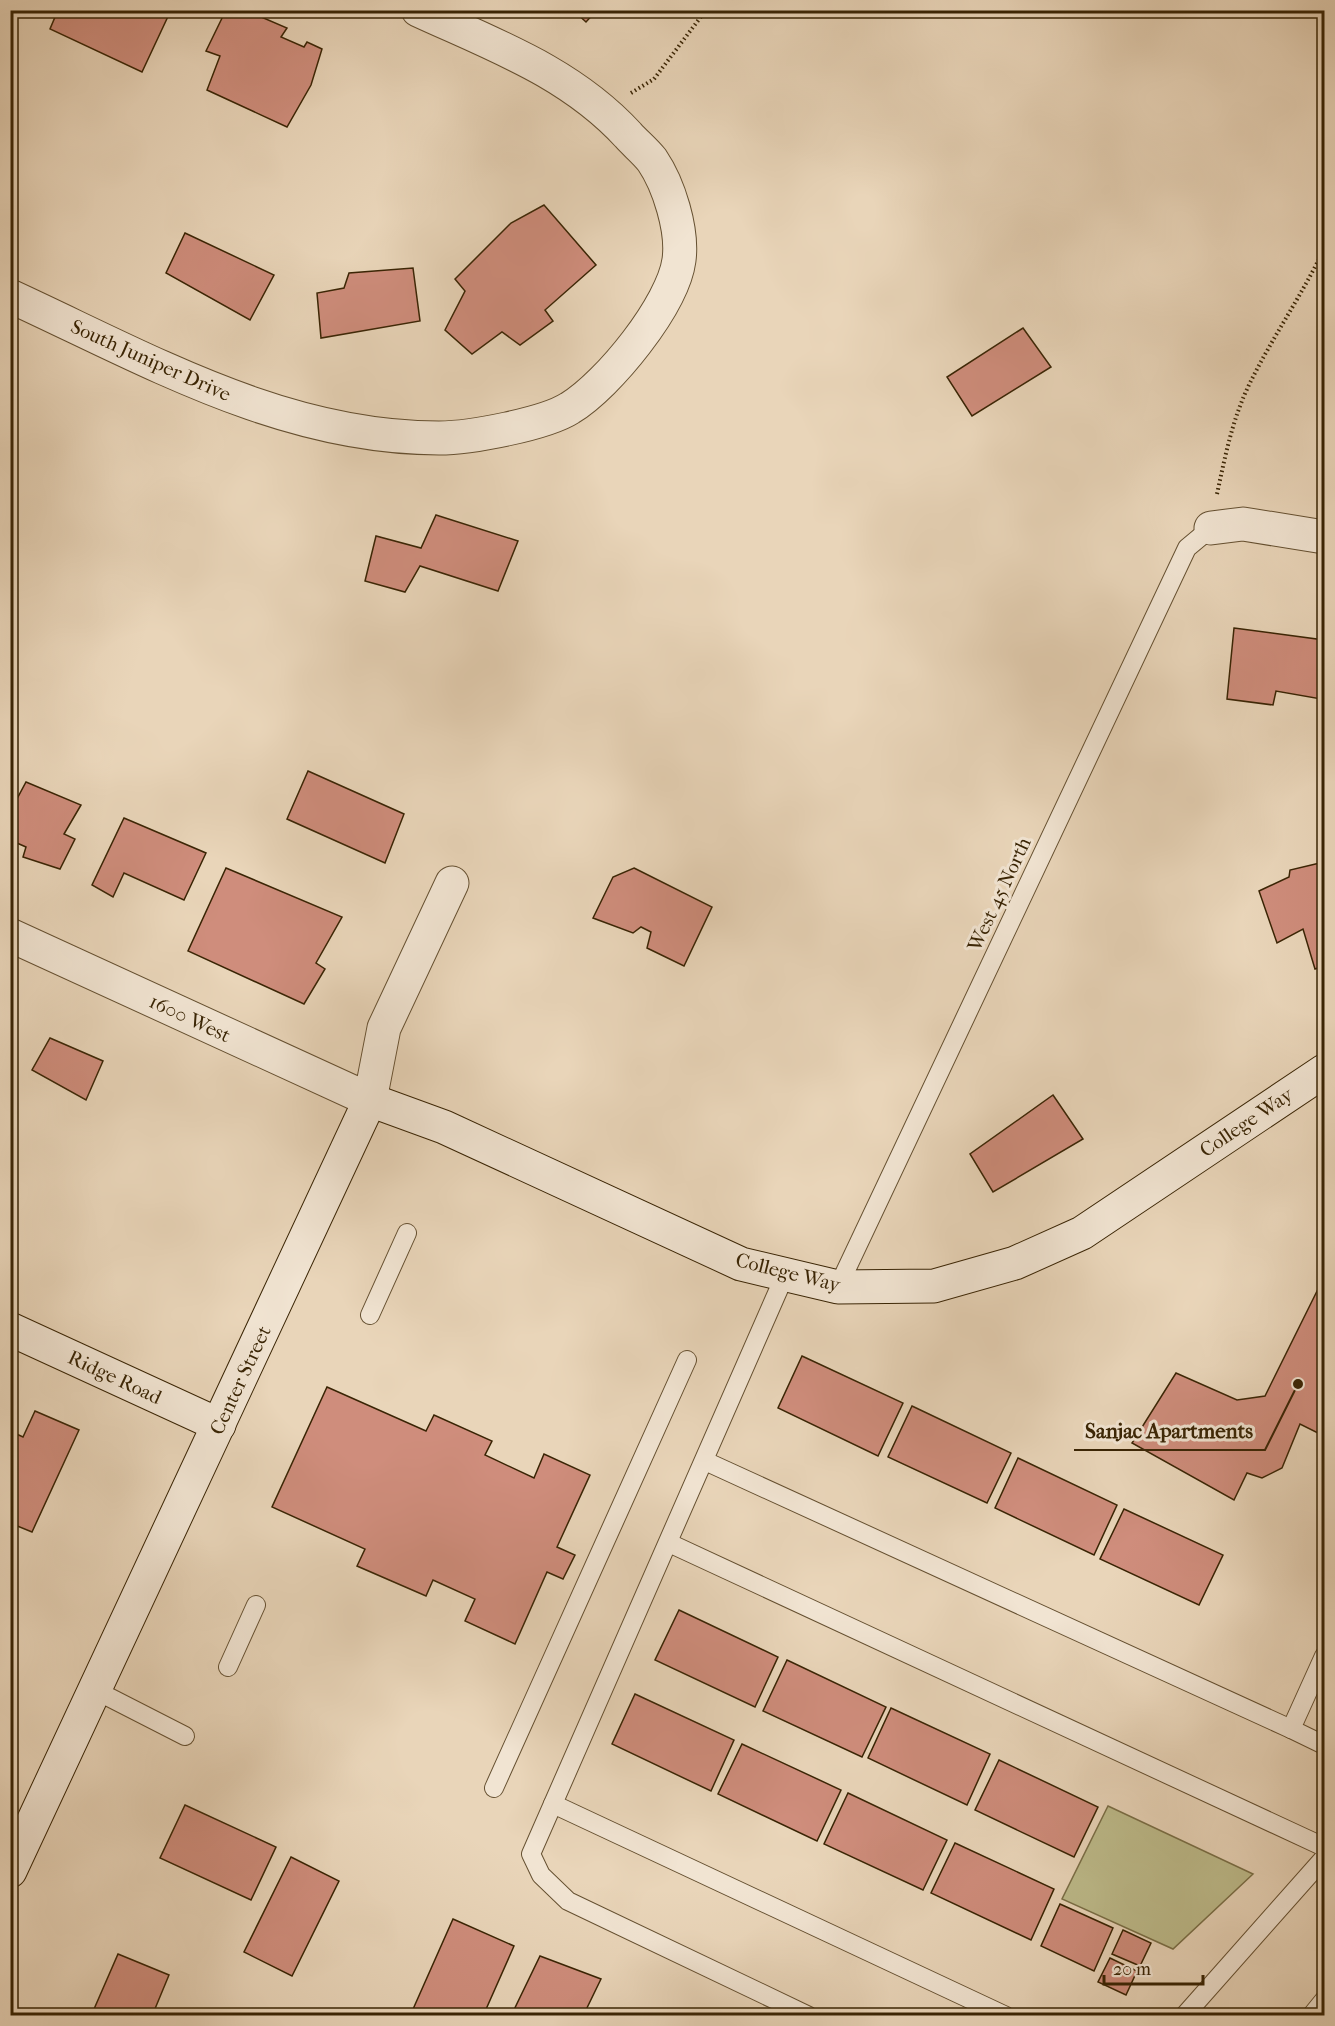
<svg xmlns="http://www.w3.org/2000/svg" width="1335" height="2026" font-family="'IM FELL French Canon',serif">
	<rect width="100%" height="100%" fill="#e9d5b9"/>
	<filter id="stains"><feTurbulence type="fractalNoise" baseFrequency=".00333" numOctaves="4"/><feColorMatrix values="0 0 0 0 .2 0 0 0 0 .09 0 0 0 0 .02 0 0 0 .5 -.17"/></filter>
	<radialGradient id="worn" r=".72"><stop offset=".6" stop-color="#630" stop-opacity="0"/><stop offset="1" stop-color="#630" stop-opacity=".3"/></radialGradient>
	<polygon fill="#bdbb8b" stroke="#7b7048" stroke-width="1.5" points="1108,1806 1253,1874 1173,1949 1062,1899"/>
	<g fill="#cf8d7c" stroke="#392404" stroke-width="1.5">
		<polygon points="58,10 171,10 142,72 50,29"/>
		<polygon points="226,10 245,10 287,28 281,37 304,47 307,42 322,49 311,85 287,127 207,90 220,56 206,51"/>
		<polygon points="573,10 597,10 586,22"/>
		<polygon points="544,205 596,265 545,310 553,321 520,345 502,332 472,354 445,330 465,291 455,279 511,223"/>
		<polygon points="185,233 274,275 250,320 166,273"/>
		<polygon points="413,268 420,321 321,338 317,293 344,288 349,273"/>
		<polygon points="1023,328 1051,367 972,416 947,377"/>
		<polygon points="436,515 518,541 498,591 420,566 405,592 365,581 376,536 421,548"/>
		<polygon points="1234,628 1324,640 1324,692 1321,699 1276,691 1273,705 1227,699"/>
		<polygon points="308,771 404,814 385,863 287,819"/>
		<polygon points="26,782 81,805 64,834 75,839 60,869 23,857 26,847 10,840 10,812"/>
		<polygon points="124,818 206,853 184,900 124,873 113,897 92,885"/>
		<polygon points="1324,862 1324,966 1315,969 1303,929 1277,943 1259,891 1289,877 1290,870"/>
		<polygon points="226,868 342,917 316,963 325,969 304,1004 188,951"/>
		<polygon points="634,868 712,907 684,966 647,948 651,932 641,927 633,933 593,918 613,877"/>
		<polygon points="50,1038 103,1061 86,1100 32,1070"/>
		<polygon points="1053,1095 1083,1139 993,1192 970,1154"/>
		<polygon points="1324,1277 1324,1436 1300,1424 1282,1468 1262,1478 1247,1473 1234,1500 1132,1443 1176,1373 1237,1400 1265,1396"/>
		<polygon points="802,1356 903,1403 878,1456 778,1408"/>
		<polygon points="327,1387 426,1431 434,1415 492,1441 485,1455 534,1478 544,1454 590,1475 557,1547 575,1555 563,1579 547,1572 515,1644 465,1621 475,1599 433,1580 426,1596 357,1566 365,1549 272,1507"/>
		<polygon points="912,1406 1011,1453 987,1503 888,1457"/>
		<polygon points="35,1411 79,1430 32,1532 10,1523 10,1431 23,1437"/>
		<polygon points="1018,1458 1117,1505 1094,1555 995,1508"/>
		<polygon points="1124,1509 1223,1555 1199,1605 1100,1559"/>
		<polygon points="679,1610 778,1657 755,1707 655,1660"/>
		<polygon points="787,1660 886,1707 862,1757 763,1711"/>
		<polygon points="635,1694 734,1740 711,1791 612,1744"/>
		<polygon points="891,1708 990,1754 967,1805 868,1758"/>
		<polygon points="742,1744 841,1790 817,1841 718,1794"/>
		<polygon points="999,1760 1098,1807 1074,1857 975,1810"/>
		<polygon points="848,1793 947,1840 923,1890 824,1844"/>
		<polygon points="185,1805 276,1847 251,1900 160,1858"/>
		<polygon points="955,1843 1054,1889 1031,1940 931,1893"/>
		<polygon points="291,1857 339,1881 292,1976 244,1952"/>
		<polygon points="1060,1904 1113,1928 1094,1971 1041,1946"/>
		<polygon points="453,1919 514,1946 483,2016 410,2016"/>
		<polygon points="1123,1930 1151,1943 1140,1966 1112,1954"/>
		<polygon points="118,1954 169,1975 152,2016 91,2016"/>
		<polygon points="540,1956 601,1979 583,2016 511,2016"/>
		<polygon points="1110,1958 1137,1971 1126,1995 1098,1982"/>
	</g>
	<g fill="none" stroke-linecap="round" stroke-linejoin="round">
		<g stroke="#655031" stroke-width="20">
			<g id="lane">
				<polyline points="785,1275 531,1854 541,1875 568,1901 809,2016"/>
				<polyline points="838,1287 1187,548 1211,528"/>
				<polyline points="370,1315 407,1233"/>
				<polyline points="705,1461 1291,1729"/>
				<polyline points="669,1543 1324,1847"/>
				<polyline points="1324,1656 1291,1729 1324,1745"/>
				<polyline points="228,1667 256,1605"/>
				<polyline points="95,1690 185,1736"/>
				<polyline points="494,1788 687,1360"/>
				<polyline points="553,1804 1006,2016"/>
				<polyline points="1184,2016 1324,1858"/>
				<polyline points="1311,2016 1324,2000"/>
			</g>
		</g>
		<g stroke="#655031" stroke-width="35">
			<g id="street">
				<path d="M 10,296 C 149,360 283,438 439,438 C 470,438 545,424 570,408 C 608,385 673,305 679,260 C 683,230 669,185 652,160 C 645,151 635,143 628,135 C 570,72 494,45 418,10"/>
				<polyline points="1211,528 1243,524 1324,537"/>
				<polyline points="10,935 370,1100 384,1028 452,883"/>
			</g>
		</g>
		<g stroke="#392404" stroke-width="35">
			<g id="secondary">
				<polyline points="10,1329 219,1425"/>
				<polyline points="10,1871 370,1100 444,1127 741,1264 838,1287 934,1286 1015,1263 1082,1233 1324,1071"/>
			</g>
		</g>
		<g stroke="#392404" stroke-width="4" stroke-dasharray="1.5 3" stroke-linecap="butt">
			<polyline points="631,93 654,79 706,10"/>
			<path d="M 1217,494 C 1225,457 1232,421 1248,387 C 1270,341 1301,297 1324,249"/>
		</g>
		<use href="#lane" stroke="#f1e4d2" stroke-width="18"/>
		<use href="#street" stroke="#f1e4d2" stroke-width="33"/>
		<use href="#secondary" stroke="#f1e4d2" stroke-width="33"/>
	</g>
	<g text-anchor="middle" stroke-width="6" stroke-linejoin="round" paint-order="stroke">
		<g font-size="20" fill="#392404" stroke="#f1e4d2">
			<text transform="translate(151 360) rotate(24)" y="7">South Juniper Drive</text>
			<text transform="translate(999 894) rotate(-65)" y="7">West 45 North</text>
			<text transform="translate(190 1018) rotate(25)" y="7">1600 West</text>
			<text transform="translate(1246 1122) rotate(-34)" y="7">College Way</text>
			<text transform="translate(788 1272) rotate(14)" y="7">College Way</text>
			<text transform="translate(115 1377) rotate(25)" y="7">Ridge Road</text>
			<text transform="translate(240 1380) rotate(-65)" y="7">Center Street</text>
		</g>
	</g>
	<path fill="none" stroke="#392404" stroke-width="2" d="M1298 1384L1265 1450H1074"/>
	<circle fill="#392404" stroke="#f1e4d2" stroke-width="2" cx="1298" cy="1384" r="6"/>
	<g font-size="21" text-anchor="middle" font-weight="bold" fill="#392404" stroke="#f1e4d2" stroke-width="6" stroke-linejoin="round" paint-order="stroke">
		<text x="1169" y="1438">Sanjac Apartments</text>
	</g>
	<rect width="1335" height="2026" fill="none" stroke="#e9d5b9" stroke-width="36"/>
	<rect x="12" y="12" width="1311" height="2002" fill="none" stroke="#392404" stroke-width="3"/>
	<rect x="18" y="18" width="1299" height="1990" fill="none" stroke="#392404" stroke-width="1.5"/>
	<path d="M1104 1975v9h99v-9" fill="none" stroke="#392404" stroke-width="3"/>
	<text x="1113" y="1975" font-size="18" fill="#392404" stroke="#f1e4d2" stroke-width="4.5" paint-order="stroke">20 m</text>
	<rect width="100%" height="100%" filter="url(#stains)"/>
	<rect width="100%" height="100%" fill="url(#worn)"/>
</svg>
